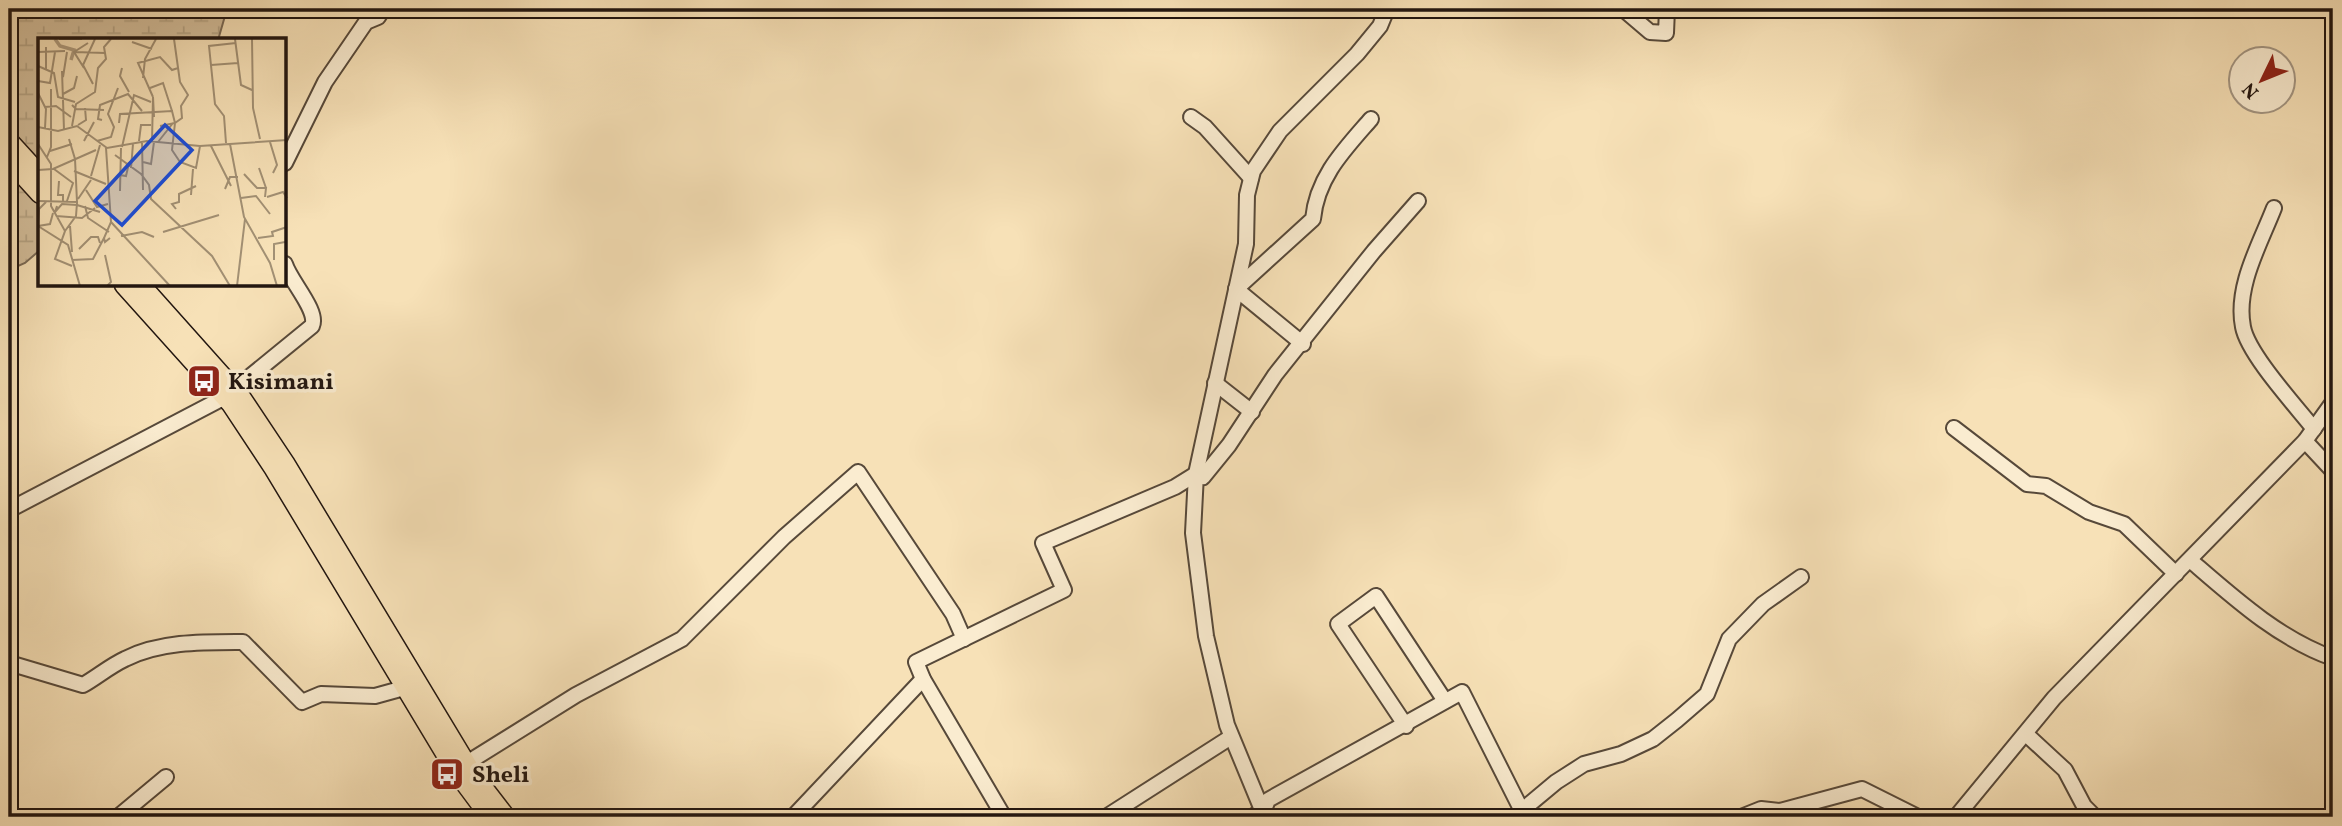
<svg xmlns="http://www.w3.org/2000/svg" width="2342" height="826" font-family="Vollkorn,serif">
	<defs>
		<pattern id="wetland-marsh" width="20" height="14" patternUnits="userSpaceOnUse" patternTransform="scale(1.75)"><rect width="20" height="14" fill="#d3be9b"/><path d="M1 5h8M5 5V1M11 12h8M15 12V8" fill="none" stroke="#b5a384"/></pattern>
	</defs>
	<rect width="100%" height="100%" fill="#f7e1b7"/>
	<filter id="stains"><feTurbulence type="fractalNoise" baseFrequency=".00286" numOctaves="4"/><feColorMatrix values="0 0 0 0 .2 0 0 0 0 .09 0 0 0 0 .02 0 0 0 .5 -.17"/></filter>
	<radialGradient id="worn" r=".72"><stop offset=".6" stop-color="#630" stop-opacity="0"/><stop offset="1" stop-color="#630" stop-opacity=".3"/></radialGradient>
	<g fill="url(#wetland-marsh)" stroke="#7a6a56" stroke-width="2">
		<polygon points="9,9 227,9 218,40 40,40 40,169 9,134"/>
		<polygon points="9,171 40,206 40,250 25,263 9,270"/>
	</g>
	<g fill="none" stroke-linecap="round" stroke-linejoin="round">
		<g stroke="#57493a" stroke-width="18">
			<g id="minor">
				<polyline points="1623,9 1650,32 1666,33 1667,9"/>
				<polyline points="1191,117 1205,127 1251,178"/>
				<polyline points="285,163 325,82 366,22 378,17 383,9"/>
				<path d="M 2274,208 C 2260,244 2235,287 2243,327 C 2248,354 2295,405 2314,429"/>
				<path d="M 1303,344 L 1236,289 L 1313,219 C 1317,177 1344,150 1371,119"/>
				<polyline points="1215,383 1252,412"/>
				<polyline points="1954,428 2027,484 2046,486 2089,512 2124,524 2176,574"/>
				<polyline points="2305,441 2333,471"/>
				<path d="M 9,510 L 225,397 L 312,326 C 319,311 290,281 285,264"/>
				<path d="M 2190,560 C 2234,598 2279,639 2333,658"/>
				<path d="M 9,663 L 83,685 C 97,677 110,666 125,659 C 160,641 205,642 243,642 L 302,702 L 321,694 L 375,696 L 404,688"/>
				<polyline points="1406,726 1338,624 1376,596 1445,701"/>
				<polyline points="2026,734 2065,770 2084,806 2095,817"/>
				<polyline points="459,768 576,695 682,639 784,537 858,472 953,614 964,639"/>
				<polyline points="118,817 166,777"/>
				<polyline points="793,817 923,679"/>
				<polyline points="1004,817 923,679 916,662 1064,590 1043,543 1175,487 1196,474 1203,477 1229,445 1275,375 1374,251 1418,201"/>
				<polyline points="1106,817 1231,737"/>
				<polyline points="1252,817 1264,810 1268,800 1462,692 1521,809"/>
				<polyline points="1265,817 1227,725 1206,636 1193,533 1196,474 1246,244 1247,195 1253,171 1280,131 1357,54 1380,26 1387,9"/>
				<polyline points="1514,817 1556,782 1584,764 1621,754 1653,739 1677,720 1707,694 1729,639 1763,604 1801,577"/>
				<polyline points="1741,817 1761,809 1780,811 1862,789 1918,817"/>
				<polyline points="1956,817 2054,698 2305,441 2333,402"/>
			</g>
		</g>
		<g stroke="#221610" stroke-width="21">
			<g id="major">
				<polyline points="9,141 40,175"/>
				<polyline points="9,160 40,194"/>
				<polyline points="124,285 231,404 274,469 455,770 490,817"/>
				<polyline points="141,285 241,397 285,463 472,773 506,817"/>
			</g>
		</g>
		<use href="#minor" stroke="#faecd0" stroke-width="14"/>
		<use href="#major" stroke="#f7e1b7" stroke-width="18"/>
	</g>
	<defs>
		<g id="bus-square" transform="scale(1.75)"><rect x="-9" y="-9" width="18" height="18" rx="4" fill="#8f2418" stroke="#faecd0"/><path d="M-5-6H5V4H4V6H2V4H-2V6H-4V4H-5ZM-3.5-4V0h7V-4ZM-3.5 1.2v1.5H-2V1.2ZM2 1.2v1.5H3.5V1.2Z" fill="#fff"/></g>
	</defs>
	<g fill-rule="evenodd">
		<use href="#bus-square" x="204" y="381"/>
		<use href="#bus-square" x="447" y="774"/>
	</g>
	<g text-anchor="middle" stroke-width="7" stroke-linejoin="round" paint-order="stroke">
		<g font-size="24" font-weight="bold" fill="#221610" stroke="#faecd0" text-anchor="start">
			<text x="228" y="389">Kisimani</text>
			<text x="472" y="782">Sheli</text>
		</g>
	</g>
	<g transform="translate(38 38)">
		<rect width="248" height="248" fill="#f7e1b7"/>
		<path fill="none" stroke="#af9c7e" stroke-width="3.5" d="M 17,1 L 22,8 L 36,12 L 33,22"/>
		<path fill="none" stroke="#a29074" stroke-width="2" d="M 21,1 L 44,1M 136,1 L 142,44 L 150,57 L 143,68 L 144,80 L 137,85 L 134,112 L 142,124 L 158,130 L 162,108M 197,1 L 203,47 L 214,52M 214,1 L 215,70 L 222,101M 94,4 L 114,11M 0,14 L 27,13M 37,14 L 67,15M 173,27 L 200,25M 0,28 L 16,35 L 20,59 L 37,64M 46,30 L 36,14 L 50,5M 84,30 L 82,38 L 91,54M 8,32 L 8,9M 24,33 L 26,92M 25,39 L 29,14M 105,40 L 107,21 L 118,1M 0,43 L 12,45 L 17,14M 55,46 L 45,27 L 57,1M 112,50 L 125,45 L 134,73M 0,55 L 8,71 L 7,90M 25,56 L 36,50 L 39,38M 115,59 L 100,25 L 122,19 L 134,32 L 140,30M 34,67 L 38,71 L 66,72M 7,69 L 18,68 L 33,79M 64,82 L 60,81 L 62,67 L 90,56 L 104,73M 81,85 L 82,76 L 134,73 L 137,85 L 122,88M 40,87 L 48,82 L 47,70M 34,88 L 38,66 L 57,54 L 60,30 L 68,21 L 66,9 L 73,1M 0,89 L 20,93 L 39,88 L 69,110 L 109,103 L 162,108 L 249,102M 46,103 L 56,84M 59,103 L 73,99 L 76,89 L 70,76 L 80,50M 101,103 L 103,87 L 113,87M 114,103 L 115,59 L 116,79M 104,104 L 105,152M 120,104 L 135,85M 232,104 L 239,127 L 235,135M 188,105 L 186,78 L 177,66 L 171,8 L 198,5M 0,106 L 13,126 L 13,168 L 27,193 L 17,221 L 34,228M 192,106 L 206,179 L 232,225 L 239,248M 173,108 L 193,148M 84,109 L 96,57 L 113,64M 68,110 L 73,184 L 132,248M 12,113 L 34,106M 77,117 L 103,136 L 111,147 L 113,161 L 174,218 L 192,248M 9,119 L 13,109 L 13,51M 105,124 L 113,126 L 116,104M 93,130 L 95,106M 221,130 L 228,150M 16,131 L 35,145 L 29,163M 0,132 L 15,131 L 58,112M 36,133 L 68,146M 206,136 L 219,150 L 228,150 L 227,159M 82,137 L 88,138 L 91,125 L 88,127M 53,138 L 62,107M 21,143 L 20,157 L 25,157 L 25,163M 187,151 L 192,139 L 200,139M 48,152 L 59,169 L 70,166M 82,153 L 83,110M 153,157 L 155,131M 229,159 L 245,154 L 249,160M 203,160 L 218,158 L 232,176M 40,161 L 53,142M 0,163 L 39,164 L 37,121 L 31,101M 39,167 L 62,174M 19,168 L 17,174 L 24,166 L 39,167M 47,168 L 50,180 L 71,194M 138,171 L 134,166 L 141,164 L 141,156 L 158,148M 18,178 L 44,180 L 57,170M 0,185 L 1,171 L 8,164M 0,188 L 30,207 L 42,248M 0,188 L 12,186 L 15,175M 32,188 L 34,214M 27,193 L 38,178 L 39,165M 125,194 L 181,177M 83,198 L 104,194 L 116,199M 72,200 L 67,204 L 66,200 L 73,184M 220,200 L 235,198 L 234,194 L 249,189M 41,211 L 53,199 L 60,199 L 62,205M 67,217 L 73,244 L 69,248M 34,222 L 55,221 L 66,200M 236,222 L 236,206 L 247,204M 199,248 L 207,181"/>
		<path fill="#1d4ed8" fill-opacity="0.15" stroke="#1d4ed8" stroke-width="3.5" d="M 127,87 L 154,112 L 84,187 L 57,163 Z"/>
		<rect width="248" height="248" fill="none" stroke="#221610" stroke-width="3.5"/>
	</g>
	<rect width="2342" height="826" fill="none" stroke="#f7e1b7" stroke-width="35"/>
	<rect x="10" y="10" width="2321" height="805" fill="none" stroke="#221610" stroke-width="3.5"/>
	<rect x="18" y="18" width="2307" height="791" fill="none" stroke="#221610" stroke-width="2"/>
	<g transform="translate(2262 80) rotate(227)"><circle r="33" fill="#faecd0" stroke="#a49683" stroke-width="2"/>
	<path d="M0-5L12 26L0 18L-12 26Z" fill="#8f2418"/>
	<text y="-10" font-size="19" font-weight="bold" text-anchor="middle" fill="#221610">N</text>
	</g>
	<rect width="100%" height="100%" filter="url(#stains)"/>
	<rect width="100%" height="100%" fill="url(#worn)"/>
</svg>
